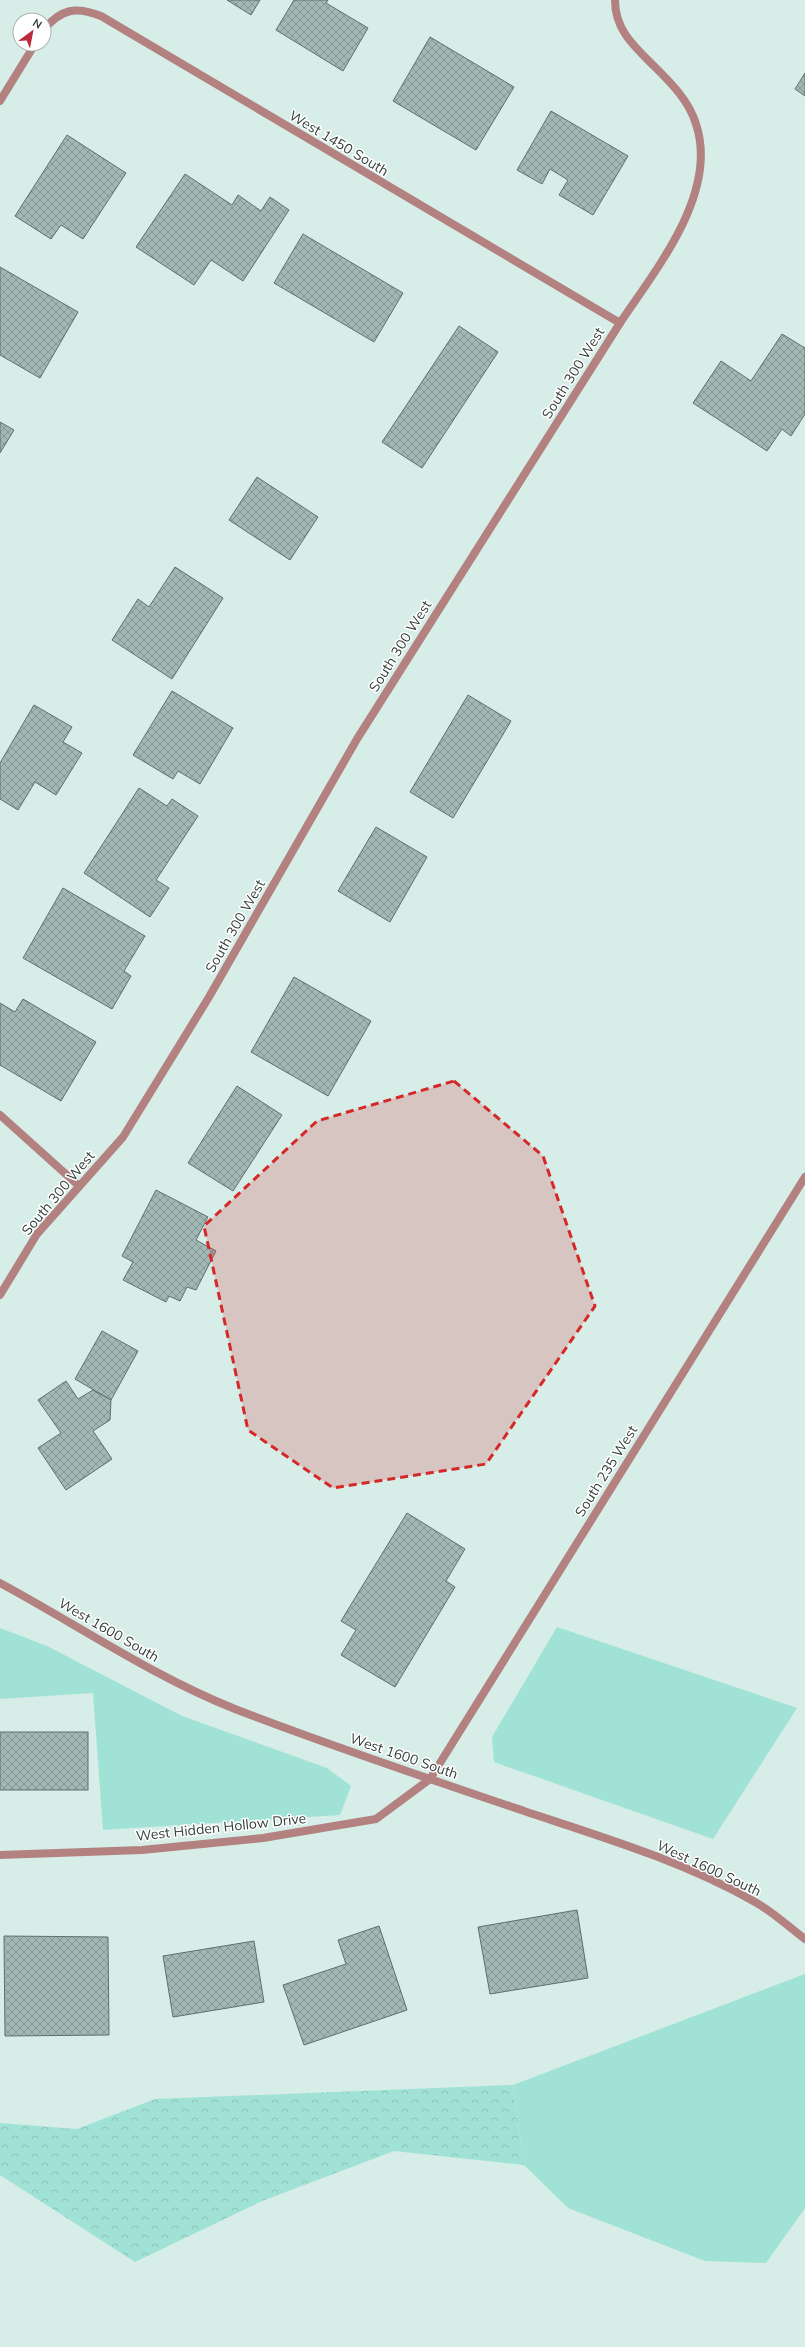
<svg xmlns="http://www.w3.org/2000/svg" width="805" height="2347" font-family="Mulish,sans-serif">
	<defs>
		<pattern id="forest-crowns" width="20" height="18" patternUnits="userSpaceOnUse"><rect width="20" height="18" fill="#a1e2d6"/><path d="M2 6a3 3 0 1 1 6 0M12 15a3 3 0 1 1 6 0" fill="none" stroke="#8bc3b9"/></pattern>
		<pattern id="building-cross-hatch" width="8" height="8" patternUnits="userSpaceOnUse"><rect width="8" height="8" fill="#a2b8b4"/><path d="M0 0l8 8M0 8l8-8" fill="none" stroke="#859794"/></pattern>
	</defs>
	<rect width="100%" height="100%" fill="#d6ede8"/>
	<g fill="#a1e2d6">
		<polygon points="557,1627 797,1708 713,1839 494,1762 492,1737"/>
		<polygon points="0,1628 47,1646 182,1716 327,1768 351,1786 340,1815 103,1830 93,1693 0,1699"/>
		<polygon points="805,1974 805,2208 766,2263 705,2261 568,2208 524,2165 513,2085"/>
	</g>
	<polygon fill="url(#forest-crowns)" points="513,2085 524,2165 394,2151 262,2201 135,2262 0,2175 0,2123 77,2129 155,2099"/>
	<g fill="url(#building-cross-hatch)" stroke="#5c716c">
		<polygon points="227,0 260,0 251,15"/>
		<polygon points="294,0 328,0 326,3 368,28 343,71 276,30"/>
		<polygon points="430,37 514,87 476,150 393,101"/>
		<polygon points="805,73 805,96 795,89"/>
		<polygon points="551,111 628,156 593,215 559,195 568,180 550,169 542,184 517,170"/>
		<polygon points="67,135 126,173 83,239 61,225 51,239 15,216"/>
		<polygon points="185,174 232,205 238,195 261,211 270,197 289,210 243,281 211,260 194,285 136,247"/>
		<polygon points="303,234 403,293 374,342 274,283"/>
		<polygon points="0,267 78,312 40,378 0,355"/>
		<polygon points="459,326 498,352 422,468 382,442"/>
		<polygon points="782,334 805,348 805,414 791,436 782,429 767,451 693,403 721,361 751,381"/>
		<polygon points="0,422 14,430 0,453"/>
		<polygon points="257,477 318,517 290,560 229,520"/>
		<polygon points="175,567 223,598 172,679 112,640 138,599 149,607"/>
		<polygon points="172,691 233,728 200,784 178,771 173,779 133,755"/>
		<polygon points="468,695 511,721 453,818 410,792"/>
		<polygon points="34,705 72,727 63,742 82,753 56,795 35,782 18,810 0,799 0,763"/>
		<polygon points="139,788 167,806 172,799 198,816 156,880 169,888 150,917 84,873"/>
		<polygon points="376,827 427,857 390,922 338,891"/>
		<polygon points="63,888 145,936 124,971 131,976 112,1009 23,958"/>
		<polygon points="294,977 371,1021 328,1096 251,1052"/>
		<polygon points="23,999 96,1042 61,1101 0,1065 0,1003 15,1012"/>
		<polygon points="237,1086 282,1115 233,1191 188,1163"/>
		<polygon points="156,1190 208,1217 196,1240 216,1251 196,1290 187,1287 180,1301 169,1296 166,1302 123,1280 133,1262 122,1256"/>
		<polygon points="102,1331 138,1351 111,1400 75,1379"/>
		<polygon points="66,1381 78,1399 93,1390 111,1400 110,1420 93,1431 112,1459 66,1490 38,1448 61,1433 38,1400"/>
		<polygon points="407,1513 465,1549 446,1581 455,1587 395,1687 341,1655 356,1630 341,1621"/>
		<rect x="0" y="1732" width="88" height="58"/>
		<polygon points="577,1910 588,1978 490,1994 478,1927"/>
		<polygon points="379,1926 407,2010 304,2045 283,1985 346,1964 338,1940"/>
		<polygon points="4,1936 108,1937 109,2035 5,2036"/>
		<polygon points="254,1941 264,2002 173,2017 163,1956"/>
	</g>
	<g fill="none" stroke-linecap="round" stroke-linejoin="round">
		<polyline stroke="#b28180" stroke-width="8" points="0,1115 78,1185"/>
		<g stroke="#b28180" stroke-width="8">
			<path d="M 44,29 C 62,9 75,6 101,16 L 620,323"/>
			<polyline points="0,101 35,44"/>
			<path d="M 0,1295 L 37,1234 L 123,1137 L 209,997 L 357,739 L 620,323 C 656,269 719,193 696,124 C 689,101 672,84 656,68 C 635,47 615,31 615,0"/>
			<path d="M 0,1583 C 78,1625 152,1676 235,1709 C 330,1746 427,1778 524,1811 C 602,1837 683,1861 755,1902 C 773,1912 789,1927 805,1939"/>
			<polyline points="0,1855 142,1850 263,1838 376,1819 430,1779 805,1177"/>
		</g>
	</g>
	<path fill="#d62828" fill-opacity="0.2" stroke="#d62828" stroke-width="3" stroke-dasharray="8 5" stroke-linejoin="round" d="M 454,1081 L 543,1156 L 595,1306 L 486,1464 L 333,1488 L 248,1430 L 204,1226 L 317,1121 Z"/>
	<g text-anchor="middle" stroke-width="3" stroke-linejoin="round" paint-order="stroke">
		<g font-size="14" fill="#353f3d" stroke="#fff">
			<text transform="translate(339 143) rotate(31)" y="5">West 1450 South</text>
			<text transform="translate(573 373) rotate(-58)" y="5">South 300 West</text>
			<text transform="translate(400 646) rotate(-58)" y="5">South 300 West</text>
			<text transform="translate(235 926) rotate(-60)" y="5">South 300 West</text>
			<text transform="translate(58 1193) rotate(-50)" y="5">South 300 West</text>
			<text transform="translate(606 1471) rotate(-58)" y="5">South 235 West</text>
			<text transform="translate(109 1630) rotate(30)" y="5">West 1600 South</text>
			<text transform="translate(404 1756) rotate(19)" y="5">West 1600 South</text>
			<text transform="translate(221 1827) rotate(-6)" y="5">West Hidden Hollow Drive</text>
			<text transform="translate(709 1868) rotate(25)" y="5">West 1600 South</text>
		</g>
	</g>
	<g transform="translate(32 32) rotate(32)"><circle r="19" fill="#ffffff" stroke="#aeb2b1"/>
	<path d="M0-3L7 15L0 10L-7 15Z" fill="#bb2a39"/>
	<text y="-6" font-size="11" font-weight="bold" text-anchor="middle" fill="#353f3d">N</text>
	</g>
</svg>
